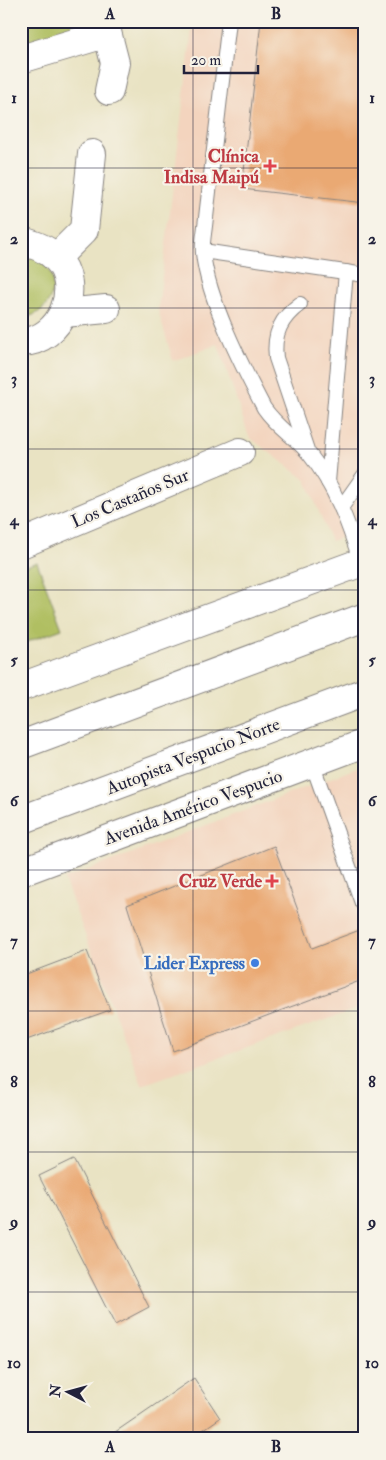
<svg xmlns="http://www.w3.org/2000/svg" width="386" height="1460" font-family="'IM FELL Double Pica',serif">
	<rect width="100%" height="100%" fill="#f7f3e8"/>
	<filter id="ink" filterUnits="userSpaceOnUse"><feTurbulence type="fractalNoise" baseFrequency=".02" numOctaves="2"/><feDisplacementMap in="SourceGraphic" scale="10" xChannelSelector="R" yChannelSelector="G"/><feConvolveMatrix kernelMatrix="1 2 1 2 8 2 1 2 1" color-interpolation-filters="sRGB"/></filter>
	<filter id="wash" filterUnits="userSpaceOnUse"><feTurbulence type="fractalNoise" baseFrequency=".0096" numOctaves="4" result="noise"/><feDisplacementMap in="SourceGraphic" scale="20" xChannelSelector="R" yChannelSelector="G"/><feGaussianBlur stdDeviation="1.12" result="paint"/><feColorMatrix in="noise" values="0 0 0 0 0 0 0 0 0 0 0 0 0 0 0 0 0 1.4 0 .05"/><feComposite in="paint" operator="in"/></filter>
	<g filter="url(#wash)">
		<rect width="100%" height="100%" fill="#e9e3c3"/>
		<g fill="#f3d4be">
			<polygon points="193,21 365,21 365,529 331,541 306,480 249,437 218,344 173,361 158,310"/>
			<polygon points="365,765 365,1006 142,1085 64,879"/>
		</g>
		<g fill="#b0bf62" stroke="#69704e">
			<polygon points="21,21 88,21 82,30 21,45"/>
			<path d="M 21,252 C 27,254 35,255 40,258 C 43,260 45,264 47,267 C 62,289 47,316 21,318 Z"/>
			<polygon points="37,562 62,629 21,644 21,568"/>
		</g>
		<g id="blocks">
			<g fill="#eaa973">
				<polygon points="261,21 365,21 365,203 242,189"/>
				<polygon points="274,846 312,948 365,928 365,979 173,1051 127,905"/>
				<polygon points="87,951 110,1010 21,1042 21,976"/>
				<polygon points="74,1159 149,1307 115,1325 39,1176"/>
				<polygon points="194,1378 220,1418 190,1439 105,1439"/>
			</g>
		</g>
	</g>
	<g filter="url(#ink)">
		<use href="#blocks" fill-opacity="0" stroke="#86827f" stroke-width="1"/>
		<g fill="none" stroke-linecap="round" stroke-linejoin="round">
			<g stroke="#86827f" stroke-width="16">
				<g id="lane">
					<path d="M 229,21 L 205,226 C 204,235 202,244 203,253 C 208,300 242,366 264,408 C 277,427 296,438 310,455 C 335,486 349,525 361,563"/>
					<polyline points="203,251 365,275"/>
					<path d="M 300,304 C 281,318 273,334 276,358 L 307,450"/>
					<polyline points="328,482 346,272"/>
					<polyline points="341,508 365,474"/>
					<polyline points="312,763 362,903 365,902"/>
				</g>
			</g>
			<g stroke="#86827f" stroke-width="30">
				<g id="street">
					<polyline points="106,28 115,63 109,91"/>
					<polyline points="21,59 98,36 109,21"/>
					<path d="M 21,241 C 34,244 46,248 56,258 C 84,286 61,342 21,342"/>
					<polyline points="56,258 84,230 92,154"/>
					<polyline points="64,313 106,309"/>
					<polyline points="21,544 240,452"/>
				</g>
			</g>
			<g stroke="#86827f" stroke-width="30">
				<g id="secondary">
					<polyline points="21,687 365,561"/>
					<polyline points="21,872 365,743"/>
				</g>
			</g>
			<g stroke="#86827f" stroke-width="30">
				<g id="highway">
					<polyline points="21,745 365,617"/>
					<polyline points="21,820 365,692"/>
				</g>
			</g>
			<use href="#lane" stroke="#fff" stroke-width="14"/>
			<use href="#street" stroke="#fff" stroke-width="28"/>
			<use href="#secondary" stroke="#fff" stroke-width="28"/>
			<use href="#highway" stroke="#fff" stroke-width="28"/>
		</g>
	</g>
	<path fill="none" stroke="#22223b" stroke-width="1" stroke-opacity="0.55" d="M 193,21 L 193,1439M 21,168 L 365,168M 21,308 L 365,308M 21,449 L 365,449M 21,590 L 365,590M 21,730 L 365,730M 21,870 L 365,870M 21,1011 L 365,1011M 21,1152 L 365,1152M 21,1292 L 365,1292"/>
	<g fill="#e0444e" stroke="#f7f3e8" stroke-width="2">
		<path d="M267.5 158.5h5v5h5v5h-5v5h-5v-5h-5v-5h5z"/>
		<path d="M269.5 873.5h5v5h5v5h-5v5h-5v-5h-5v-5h5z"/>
	</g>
	<circle fill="#3f7fe0" stroke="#f7f3e8" stroke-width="2" cx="255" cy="963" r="5"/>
	<g text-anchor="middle" stroke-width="4.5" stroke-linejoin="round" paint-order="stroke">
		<g font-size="18" font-weight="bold" fill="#be3a42" stroke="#f7f3e8" text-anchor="end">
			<text x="259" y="162">Clínica<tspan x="259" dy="21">Indisa Maipú</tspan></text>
			<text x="262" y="887">Cruz Verde</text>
		</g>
		<g font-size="18" fill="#22223b" stroke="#f7f3e8">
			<text transform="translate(130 498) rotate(-23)" y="6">Los Castaños Sur</text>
			<text transform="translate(193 756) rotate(-21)" y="6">Autopista Vespucio Norte</text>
			<text transform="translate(193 807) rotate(-20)" y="6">Avenida Américo Vespucio</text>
		</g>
		<g font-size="18" font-weight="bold" fill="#366cbe" stroke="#f7f3e8" text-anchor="end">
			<text x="245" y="969">Lider Express</text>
		</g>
	</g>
	<rect width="386" height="1460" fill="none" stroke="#f7f3e8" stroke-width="55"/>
	<g transform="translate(68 1392) rotate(276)" stroke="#f7f3e8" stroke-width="4" paint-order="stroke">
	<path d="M0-4L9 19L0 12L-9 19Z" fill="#22223b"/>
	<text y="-8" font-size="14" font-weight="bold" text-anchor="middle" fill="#22223b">N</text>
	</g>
	<path d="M184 65v8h74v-8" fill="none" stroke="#22223b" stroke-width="2.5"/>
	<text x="191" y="65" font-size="15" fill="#22223b" stroke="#f7f3e8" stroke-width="4" paint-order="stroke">20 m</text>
	<rect x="28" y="28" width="330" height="1404" fill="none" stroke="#22223b" stroke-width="2"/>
	<g font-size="16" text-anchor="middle" font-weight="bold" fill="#22223b">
		<text x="110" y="19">A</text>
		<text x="276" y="19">B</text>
		<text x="14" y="103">1</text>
		<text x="372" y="103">1</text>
		<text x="14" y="244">2</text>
		<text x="372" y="244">2</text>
		<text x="14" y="384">3</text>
		<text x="372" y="384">3</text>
		<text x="14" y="525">4</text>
		<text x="372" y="525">4</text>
		<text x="14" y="665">5</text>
		<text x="372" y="665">5</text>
		<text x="14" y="806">6</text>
		<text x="372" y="806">6</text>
		<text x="14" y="946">7</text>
		<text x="372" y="946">7</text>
		<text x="14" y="1087">8</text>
		<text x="372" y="1087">8</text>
		<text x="14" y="1227">9</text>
		<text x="372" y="1227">9</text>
		<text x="14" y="1368">10</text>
		<text x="372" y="1368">10</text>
		<text x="110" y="1452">A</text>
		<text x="276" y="1452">B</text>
	</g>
</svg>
